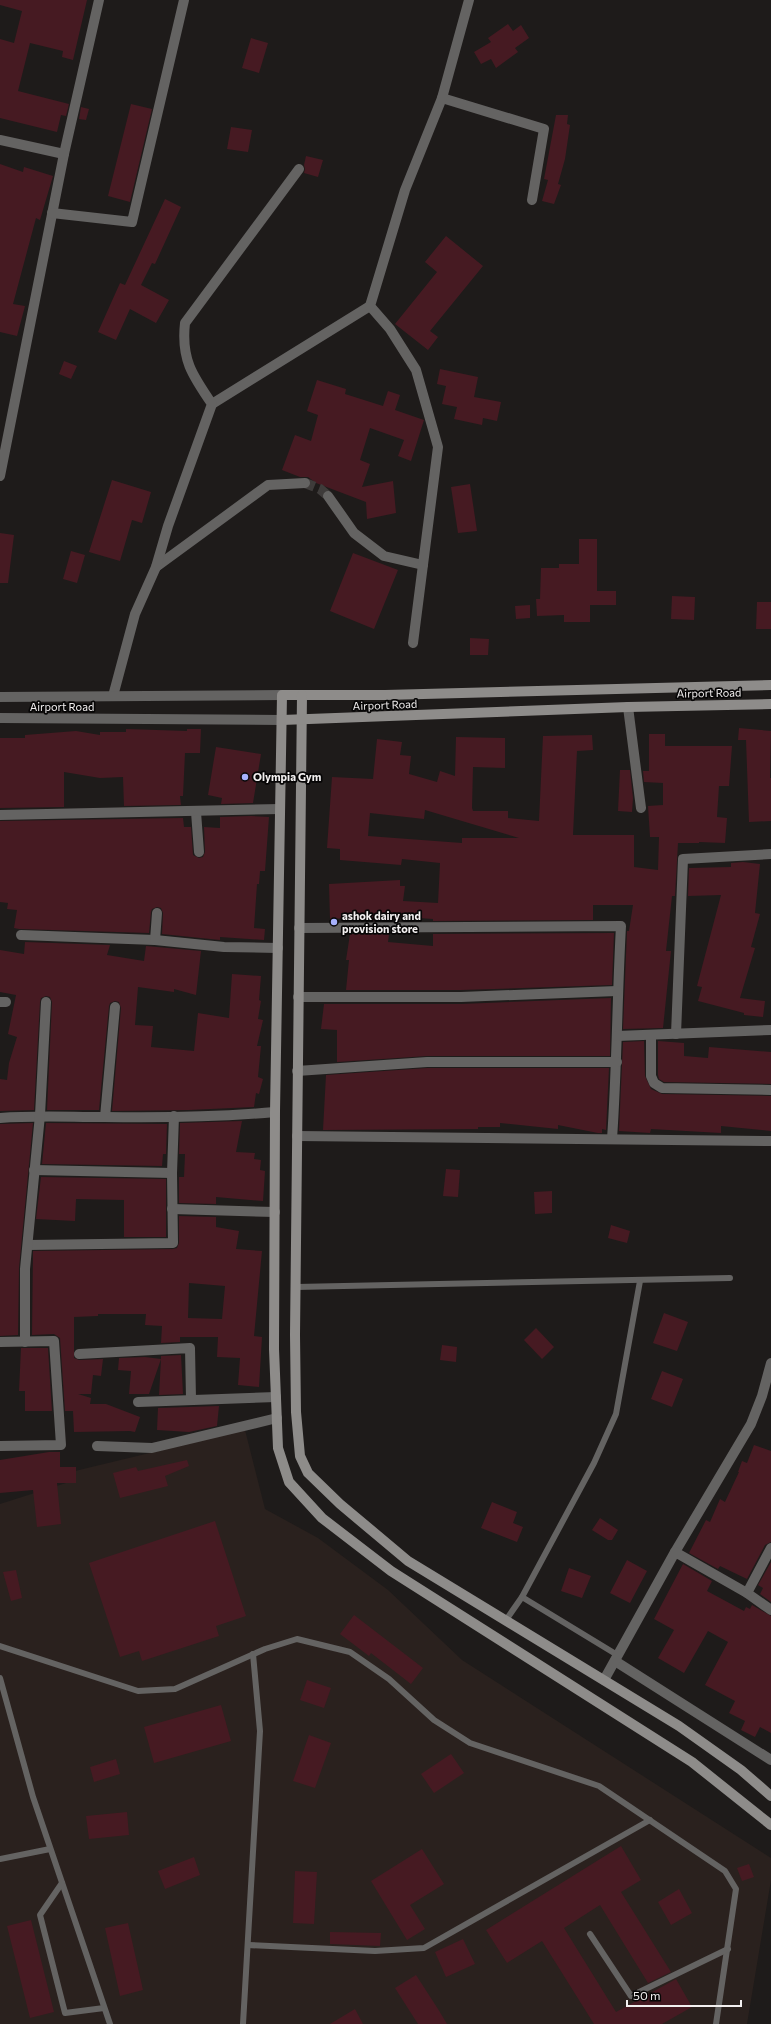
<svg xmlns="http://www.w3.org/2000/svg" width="771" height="2024" font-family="Commissioner,sans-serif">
	<rect width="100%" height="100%" fill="#1e1b1a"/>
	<polygon fill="#2a211e" points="245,1430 265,1509 318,1538 388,1590 462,1660 771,1858 771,1880 747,2024 0,2024 0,1504 66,1483 75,1471"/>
	<g fill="#461a22" fill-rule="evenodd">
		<polygon points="0,0 87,0 73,60 62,57 63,51 30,43 18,91 69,104 66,116 61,115 57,132 0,118 0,39 14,43 22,11 0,5"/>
		<polygon points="508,24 513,31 521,25 529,38 515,48 518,52 496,68 491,59 481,64 474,52 491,42 488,38"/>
		<polygon points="251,38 268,43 259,73 242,68"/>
		<polygon points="131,104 152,109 130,202 108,196"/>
		<polygon points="81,107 89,109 86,120 79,119"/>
		<polygon points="556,115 568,115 567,124 570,125 565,159 558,184 561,185 554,204 542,201 548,180 544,179"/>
		<polygon points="231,127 252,130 248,152 227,149"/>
		<polygon points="306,156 323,160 318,177 304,173 305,169 304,165"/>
		<polygon points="0,164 23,172 24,167 53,176 40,220 36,218 13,304 25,306 17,336 0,332"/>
		<polygon points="165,199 181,207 155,264 152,263 141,285 169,300 156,323 130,309 116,340 98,332 120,283 125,285"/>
		<polygon points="446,236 483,266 430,331 438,337 428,350 395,324 437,272 425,262"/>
		<polygon points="64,361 77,366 71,379 59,374"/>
		<polygon points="440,369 478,377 474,397 501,402 497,421 483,418 482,425 454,419 457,407 442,404 446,386 437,384"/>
		<polygon points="317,380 346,389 345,394 383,406 388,391 400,395 395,410 424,420 411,461 398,456 404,440 370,428 360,460 370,464 362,487 393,481 396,513 367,519 366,502 316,483 308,477 300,477 282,470 295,435 311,441 318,415 307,411"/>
		<polygon points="112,480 151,492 142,523 132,520 120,561 89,552"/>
		<polygon points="470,484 477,531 458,533 451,487"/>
		<polygon points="0,533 14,535 8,583 0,583"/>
		<polygon points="579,539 597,539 597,591 616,591 616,605 590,605 590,622 564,622 564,615 537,616 536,599 540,599 541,568 559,568 559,564 579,564"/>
		<polygon points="71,551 85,555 77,583 63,579"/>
		<polygon points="353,553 398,570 374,629 330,611"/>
		<polygon points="672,596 695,597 694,620 671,619"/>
		<polygon points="757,602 771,602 771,629 756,629"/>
		<polygon points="530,605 530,618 516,619 515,606"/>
		<polygon points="470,638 489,639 488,655 470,655"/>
		<polygon points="739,728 771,731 770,778 771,778 771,821 749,822 746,740 738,740"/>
		<polygon points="126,729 187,731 187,729 201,729 200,753 185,753 183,796 180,796 181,805 124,806 123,777 100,778 64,772 64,807 0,808 0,738 25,738 25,735 76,731 100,735 100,732 126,732"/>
		<path d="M 649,734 L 665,734 L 665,746 L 732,746 L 729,786 L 719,786 L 717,817 L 727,818 L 725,843 L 699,842 L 699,843 L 678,843 L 675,896 L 672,896 L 666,951 L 671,951 L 663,1028 L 623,1029 L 627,931 L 629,931 L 633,905 L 593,905 L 593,920 L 433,921 L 433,919 L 390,916 L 390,921 L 353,921 L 353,918 L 330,919 L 329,884 L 400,880 L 400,886 L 405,886 L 403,901 L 438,903 L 440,863 L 402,859 L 401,865 L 340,860 L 340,849 L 327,848 L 332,777 L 373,779 L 377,739 L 402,742 L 400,755 L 411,756 L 409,774 L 437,782 L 440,771 L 455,776 L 456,737 L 505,738 L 505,768 L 473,767 L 472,808 L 473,811 L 508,811 L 508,818 L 539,821 L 543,736 L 592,735 L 593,750 L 577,751 L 573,835 L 634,835 L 634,867 L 658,870 L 659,837 L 650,837 L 648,806 L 663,805 L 663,783 L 644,782 L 643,771 L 649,771 ZM 425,810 L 519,838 L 462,838 L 462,843 L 368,836 L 370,813 L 424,819 Z"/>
		<polygon points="216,747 261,754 253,803 221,804 222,798 208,795"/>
		<polygon points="620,770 630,770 633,798 632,812 618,811"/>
		<polygon points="251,816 269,817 265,871 260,871 259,884 257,884 254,928 265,929 264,940 220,937 220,940 162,934 163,913 161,908 157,907 152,909 151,912 149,933 19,929 14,928 17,910 7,909 8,903 0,902 0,821 183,818 184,827 191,827 193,855 199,858 203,857 205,852 204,827 220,828 220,817"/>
		<polygon points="743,862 760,864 755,913 760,914 751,947 755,948 740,998 765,1001 763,1017 744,1015 744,1013 698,1001 702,987 697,986 721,895 688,896 689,868 731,867 731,863"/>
		<polygon points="614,933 612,985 461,990 346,990 349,960 346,960 350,934 389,934 388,942 433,946 433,934"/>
		<polygon points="25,942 110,945 107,955 144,961 146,946 201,951 196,995 174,989 174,992 138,987 135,1025 153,1026 151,1047 194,1051 198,1013 229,1018 232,974 261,976 259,1000 261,1001 258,1019 263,1020 257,1046 261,1046 258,1077 263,1079 259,1094 256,1093 254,1107 189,1110 112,1111 121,1008 119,1002 115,1001 110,1003 109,1006 99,1110 47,1110 52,1002 50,997 46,996 41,998 40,1002 34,1110 0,1111 0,1079 7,1080 9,1063 17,1037 8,1034 16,995 0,992 0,950 24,954"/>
		<polygon points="611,998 610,1056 427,1056 337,1062 337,1030 321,1029 324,1004 461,1004"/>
		<polygon points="644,1041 645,1076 651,1089 662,1094 771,1096 771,1131 721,1126 721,1133 651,1129 650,1133 619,1131 623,1042"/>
		<polygon points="658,1041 684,1043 684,1056 708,1058 709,1047 771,1052 771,1084 664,1082 659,1079 658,1075"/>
		<polygon points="427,1068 609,1068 606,1130 602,1129 602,1133 598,1133 558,1125 558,1129 500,1123 500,1127 478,1127 478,1129 323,1130 326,1075"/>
		<polygon points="242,1121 236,1152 255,1153 254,1159 261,1160 260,1170 265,1171 263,1201 216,1197 216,1204 179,1203 179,1177 184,1177 185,1154 179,1154 180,1123"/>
		<polygon points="33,1123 19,1268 18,1335 0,1336 0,1124"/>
		<polygon points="46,1123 167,1124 166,1154 163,1154 162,1166 42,1164"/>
		<polygon points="446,1169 460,1170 458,1197 443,1196"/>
		<polygon points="41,1177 166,1179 166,1237 124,1237 124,1200 76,1199 75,1221 36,1219"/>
		<polygon points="552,1191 552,1213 535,1214 534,1192"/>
		<path d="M 179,1216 L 216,1217 L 216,1227 L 239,1231 L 236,1249 L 262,1251 L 254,1336 L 262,1337 L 259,1387 L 238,1385 L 240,1358 L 217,1357 L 218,1337 L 180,1337 L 180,1342 L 161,1343 L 162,1326 L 145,1325 L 146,1314 L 98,1314 L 98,1316 L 74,1317 L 74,1358 L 79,1360 L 103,1359 L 101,1376 L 93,1375 L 91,1394 L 78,1394 L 91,1398 L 90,1404 L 106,1404 L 140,1417 L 135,1432 L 130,1431 L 74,1432 L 73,1411 L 65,1411 L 60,1338 L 54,1334 L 32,1335 L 33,1251 L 173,1249 L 177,1248 L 179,1243 ZM 189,1283 L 225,1286 L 222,1319 L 188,1318 Z"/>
		<polygon points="611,1225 630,1231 627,1243 608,1238"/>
		<polygon points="664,1313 688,1322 677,1351 653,1343"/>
		<polygon points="536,1328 554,1347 542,1359 524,1340"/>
		<polygon points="442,1345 457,1347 456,1362 440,1360"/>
		<polygon points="21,1348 48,1348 52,1411 25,1411 25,1391 19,1391"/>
		<polygon points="181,1355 183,1394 159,1395 161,1359 149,1394 129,1394 131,1371 118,1370 119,1358 145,1357 161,1359 161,1356"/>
		<polygon points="662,1371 683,1379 672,1407 651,1399"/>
		<polygon points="219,1406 217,1426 189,1432 157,1430 158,1408"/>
		<polygon points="754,1445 771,1451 771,1542 765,1545 747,1579 720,1566 718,1569 689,1553 706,1520 710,1522 720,1499 725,1502 739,1472 738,1472 742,1461 747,1463"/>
		<polygon points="49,1452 60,1452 60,1467 76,1467 76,1483 57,1483 61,1524 37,1527 33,1490 0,1493 0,1460"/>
		<polygon points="187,1460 189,1466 165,1476 168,1486 120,1498 113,1473 136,1467 138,1471"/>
		<polygon points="492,1502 517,1512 513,1523 523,1527 517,1542 481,1528"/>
		<polygon points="600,1518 618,1530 612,1540 608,1540 592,1530"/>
		<polygon points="215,1521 246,1616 216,1626 219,1636 142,1661 139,1651 120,1657 89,1563"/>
		<polygon points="627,1560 647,1571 630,1603 610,1593"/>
		<polygon points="771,1562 771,1602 760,1594 763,1588 758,1585"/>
		<polygon points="683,1564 712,1581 707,1591 744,1611 746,1607 750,1609 752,1605 771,1616 771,1733 760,1727 755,1737 741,1730 745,1721 729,1713 735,1701 705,1685 728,1642 708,1631 684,1673 658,1658 674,1630 654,1619"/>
		<polygon points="569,1568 591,1576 582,1598 561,1591"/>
		<polygon points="16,1570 22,1598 11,1601 3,1572"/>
		<polygon points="354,1615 423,1668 411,1684 371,1653 369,1656 340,1634"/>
		<polygon points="307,1680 331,1688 324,1708 300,1700"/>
		<polygon points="221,1705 231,1741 154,1763 144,1727"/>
		<polygon points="309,1735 331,1743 315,1788 293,1781"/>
		<polygon points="451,1754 464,1773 434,1793 421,1774"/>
		<polygon points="116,1759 120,1774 94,1782 90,1767"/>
		<polygon points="127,1812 129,1835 89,1839 86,1816"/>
		<polygon points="621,1846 641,1880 621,1892 671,1972 648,1983 600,1905 564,1928 616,2012 676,1979 692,2007 662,2024 594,2024 542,1941 507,1963 486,1930"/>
		<polygon points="422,1849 444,1884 410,1905 425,1929 407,1940 371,1881"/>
		<polygon points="194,1857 200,1875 165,1889 158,1871"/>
		<polygon points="749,1864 754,1877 742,1881 737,1868"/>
		<polygon points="295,1871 317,1872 314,1924 293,1923"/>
		<polygon points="679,1889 692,1913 671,1925 658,1902"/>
		<polygon points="31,1920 54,2012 30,2018 7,1926"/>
		<polygon points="128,1923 143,1990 120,1996 105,1928"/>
		<polygon points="330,1932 381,1933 380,1946 330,1944"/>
		<polygon points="463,1939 475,1964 446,1977 435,1952"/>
		<polygon points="416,1975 438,2009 447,2024 418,2024 395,1988"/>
		<polygon points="355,2009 363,2024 330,2024"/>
	</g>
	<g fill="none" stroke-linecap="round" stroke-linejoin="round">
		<polyline stroke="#3e3b3a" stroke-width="10" stroke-dasharray="10 5" stroke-linecap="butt" points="305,483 320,489 328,496"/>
		<g stroke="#646362" stroke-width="6">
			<polyline points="296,1287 730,1278"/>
			<polyline points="522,1597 619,1656"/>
			<polyline points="506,1620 522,1597 594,1463 616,1414 640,1281"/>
			<polyline points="0,1646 138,1691 175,1689 265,1649 297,1639 350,1652 389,1679 434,1720 470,1743 599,1786 725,1871 736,1889 716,2024"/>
			<polyline points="0,1678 33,1797 110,2024"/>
			<polyline points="0,1859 50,1849"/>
			<polyline points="62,1883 40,1915 65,2013 104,2008"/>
			<polyline points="590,1934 631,1996 728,1949"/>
			<polyline points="248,1945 375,1951 424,1948 650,1820"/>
			<polyline points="243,2024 260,1731 253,1654"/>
		</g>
		<g stroke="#646362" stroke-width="10">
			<polyline points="442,98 544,129 532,200"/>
			<polyline points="0,140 64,154 0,476"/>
			<polyline points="64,154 99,0"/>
			<polyline points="52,213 132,222 184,0"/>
			<polyline points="212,404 370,306"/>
			<polyline points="328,496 354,533 384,556 423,565"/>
			<polyline points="156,567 268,485 305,483"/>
			<polyline points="413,643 438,447 416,370 390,329 370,306 405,190 442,98 469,0"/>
			<path d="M 113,696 L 135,614 L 156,567 L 168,526 L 212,404 C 192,375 181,359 185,323 L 299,169"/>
			<polyline points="628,707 641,808"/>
			<polyline points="196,812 199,852"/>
			<polyline points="0,815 280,809"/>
			<path d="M 299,928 L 621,926 C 617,997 617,1068 612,1139"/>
			<polyline points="21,935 155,940 224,947 278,948"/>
			<polyline points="155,940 157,913"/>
			<polyline points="298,997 461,997 617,991"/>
			<polyline points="0,1002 6,1002"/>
			<polyline points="676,1034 683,859 771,854"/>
			<polyline points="651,1035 651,1076 654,1083 662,1088 771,1090"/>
			<polyline points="617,1036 771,1030"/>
			<polyline points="297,1071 427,1062 617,1062"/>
			<polyline points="105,1117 115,1007"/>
			<path d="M 0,1118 C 35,1115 69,1117 104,1117 C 161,1118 218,1117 275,1112"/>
			<polyline points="297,1136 771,1141"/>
			<polyline points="34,1170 172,1173"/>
			<polyline points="172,1209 275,1212"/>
			<polyline points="28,1245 173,1243 172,1173 174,1116"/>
			<polyline points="0,1342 54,1341 61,1445 0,1446"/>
			<polyline points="25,1342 25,1269 40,1115 46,1002"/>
			<polyline points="79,1354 190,1348 191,1399"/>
			<polyline points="138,1402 276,1397"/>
			<polyline points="97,1446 152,1448 277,1418"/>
			<polyline points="771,1548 747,1593 771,1610"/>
			<polyline points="675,1552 751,1424 762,1396 771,1363"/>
			<polyline points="615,1661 771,1760"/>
			<polyline points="604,1680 675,1552 747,1593"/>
		</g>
		<g stroke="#646362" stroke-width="10">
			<polyline points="0,697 282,695"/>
			<polyline points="0,718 282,720"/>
		</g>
		<g stroke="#8e8c8a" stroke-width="10">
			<polyline points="771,685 385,695 282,695 275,1112 274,1349 278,1448 289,1482 322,1518 391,1571 692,1762 771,1825"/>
			<polyline points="302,695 295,1335 296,1412 300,1456 308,1473 340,1504 408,1561 679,1726 741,1770 771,1796"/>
			<polyline points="282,720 628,707 771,704"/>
		</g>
	</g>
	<g fill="#a6b1fc" stroke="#070606" stroke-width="1.5">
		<circle cx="245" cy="777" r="4"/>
		<circle cx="334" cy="922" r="4"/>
	</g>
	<g text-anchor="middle" stroke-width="3.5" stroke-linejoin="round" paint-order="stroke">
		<g font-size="11" fill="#f3f0f0" stroke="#070606">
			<text transform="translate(709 693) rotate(-1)" y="4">Airport Road</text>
			<text transform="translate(385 705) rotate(-2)" y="4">Airport Road</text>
			<text x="62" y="711">Airport Road</text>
		</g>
		<g font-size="11" font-weight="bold" fill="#f3f0f0" stroke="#070606" text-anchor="start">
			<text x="253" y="781">Olympia Gym</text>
			<text x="342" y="920">ashok dairy and<tspan x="342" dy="13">provision store</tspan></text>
		</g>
	</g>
	<path d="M627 2000v6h114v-6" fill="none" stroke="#f3f0f0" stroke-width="2"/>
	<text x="633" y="2000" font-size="12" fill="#f3f0f0" stroke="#070606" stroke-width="3" paint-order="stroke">50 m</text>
</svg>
